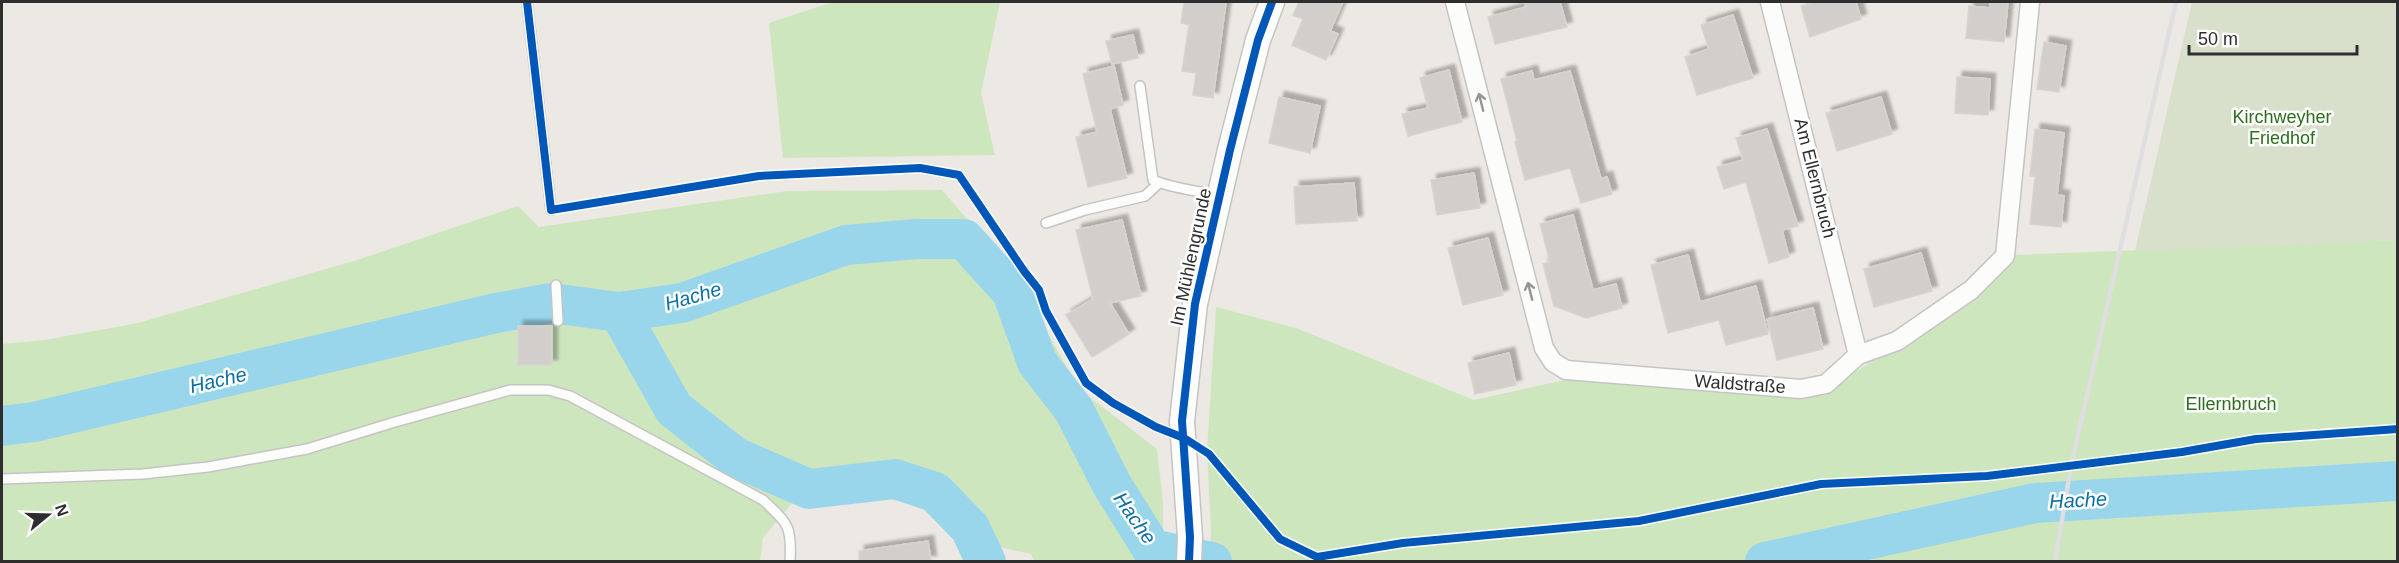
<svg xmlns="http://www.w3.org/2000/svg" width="2399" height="563" font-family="Helvetica,sans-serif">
	<defs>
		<filter id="shadow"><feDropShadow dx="5.5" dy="-5.5" stdDeviation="1.5" flood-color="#0004"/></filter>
	</defs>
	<rect width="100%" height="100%" fill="#ece8e4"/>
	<g fill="#cee6be">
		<polygon points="833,2 1000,2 981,93 995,155 783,158 769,23"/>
		<polygon points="942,190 1013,272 1079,389 1157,449 1163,503 1163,561 1034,561 1031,554 990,545 929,478 877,470 798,496 763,538 760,561 2,562 2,344 45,340 138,323 357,260 518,206 539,227 787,191"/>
		<polygon points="2397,240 2397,561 1209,562 1211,532 1207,450 1216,307 1296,328 1474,400 1564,380 1803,395 1848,376 1898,346 2012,255"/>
	</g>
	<polygon fill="#d8e0cc" points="2192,2 2397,2 2397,240 2135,251"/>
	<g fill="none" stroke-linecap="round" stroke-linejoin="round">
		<g stroke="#99d6ec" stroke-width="40">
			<polyline points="619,312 674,409 735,457 809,489 895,479 935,492 970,528 986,562"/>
			<polyline points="2,426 34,422 496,313 551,303 619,312 682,303 846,245 917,239 964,239 1012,292 1037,362 1074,410 1112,485 1152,549 1212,562"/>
			<polyline points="1765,562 2035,503 2398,481"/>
		</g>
	</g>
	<g fill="#d1cecb" stroke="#d7d4d0" stroke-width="1.5" filter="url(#shadow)">
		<polygon points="1184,2 1226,2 1213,98 1193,95 1196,73 1182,71 1189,25 1181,23"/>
		<polygon points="1299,2 1343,2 1330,31 1338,34 1326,60 1292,45 1303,19 1293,15"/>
		<polygon points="1524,2 1560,2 1567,27 1495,44 1488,17 1526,7"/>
		<polygon points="1814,2 1856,2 1861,19 1810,37 1801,6"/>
		<polygon points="1990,2 2008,2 2004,42 1966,38 1969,6 1990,8"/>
		<polygon points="1733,15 1753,78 1697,95 1685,57 1709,49 1701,25"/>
		<polygon points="1133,35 1138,58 1112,64 1106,41"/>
		<polygon points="2044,42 2066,46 2059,92 2037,89"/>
		<polygon points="1114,66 1123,105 1110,109 1127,178 1088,187 1076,137 1097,132 1083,74"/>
		<polygon points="1449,70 1462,122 1408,136 1402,114 1428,108 1420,78"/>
		<polygon points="1532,71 1534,80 1570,71 1601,179 1607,177 1612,194 1581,203 1570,168 1525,180 1515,142 1517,141 1501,79"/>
		<polygon points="1957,77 1990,79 1988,115 1955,113"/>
		<polygon points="1279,97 1320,106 1310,153 1269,143"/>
		<polygon points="1881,97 1892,134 1837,151 1826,113"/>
		<polygon points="1767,129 1798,226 1782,230 1789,257 1769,263 1746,182 1724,189 1717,167 1743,160 1736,138"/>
		<polygon points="2035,129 2064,133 2057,195 2064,196 2061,227 2030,224 2035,176 2030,176"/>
		<polygon points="1474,173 1480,208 1437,215 1431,180"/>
		<polygon points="1354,183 1357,221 1296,224 1294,187"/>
		<polygon points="1573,215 1593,290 1616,284 1622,308 1586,318 1554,306 1543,264 1550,262 1540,224"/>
		<polygon points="1122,220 1141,296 1110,303 1129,334 1092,357 1066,315 1093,299 1076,230"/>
		<polygon points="1488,238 1503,295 1463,305 1448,248"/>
		<polygon points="1921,253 1932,291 1874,307 1864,269"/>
		<polygon points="1688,255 1700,302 1756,286 1768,334 1726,345 1719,320 1668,333 1651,265"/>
		<polygon points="1813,308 1823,349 1777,360 1767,319"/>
		<rect x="518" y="326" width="34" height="39"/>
		<polygon points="1509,353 1516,385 1475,394 1468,363"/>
		<polygon points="928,541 931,561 859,561 859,551"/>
	</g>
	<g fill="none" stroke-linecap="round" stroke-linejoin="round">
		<g stroke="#c5c4c5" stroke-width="12">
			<g id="lane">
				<polyline points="527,2 551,210"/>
				<path d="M 1140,86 L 1153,180 C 1173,189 1197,190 1219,196"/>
				<polyline points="1046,223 1085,210 1145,196 1159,183"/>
				<polyline points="556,285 558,321"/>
				<path d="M 2,479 L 143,474 L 208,467 L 307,449 L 395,422 L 510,390 L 548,390 L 570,396 L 763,500 C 788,524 792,525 790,562"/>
			</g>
		</g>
		<g stroke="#c5c4c5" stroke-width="21">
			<g id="street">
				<polyline points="1455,2 1544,348 1553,362 1566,370 1801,389 1826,384 1858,355 1897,341 1971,290 2005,256 2030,2"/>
				<polyline points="1770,2 1858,355"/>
			</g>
		</g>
		<g stroke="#c5c4c5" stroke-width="27">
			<polyline id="secondary" points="1189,562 1190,537 1182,421 1195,304 1230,150 1258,40 1272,2"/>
		</g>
		<use href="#lane" stroke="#fcfcfb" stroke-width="9"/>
		<use href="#street" stroke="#fcfcfb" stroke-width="18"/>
		<use href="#secondary" stroke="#fcfcfb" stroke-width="24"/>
		<polyline stroke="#dfdfe1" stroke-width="4.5" points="2055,562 2071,466 2176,2"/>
		<g stroke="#fff" stroke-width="11">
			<g id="cycleway">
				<polyline points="527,2 551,210 759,176 920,168 959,175 1024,271 1039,290 1046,311 1086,383 1113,403 1156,427 1184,438 1209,454 1280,539 1317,557 1403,543 1639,521 1821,484 1987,476 2182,452 2256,439 2398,429"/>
				<polyline points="1189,562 1190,537 1182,421 1195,304 1230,150 1258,40 1272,2"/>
			</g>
		</g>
		<use href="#cycleway" stroke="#0057b8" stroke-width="8"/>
	</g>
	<defs><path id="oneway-shaft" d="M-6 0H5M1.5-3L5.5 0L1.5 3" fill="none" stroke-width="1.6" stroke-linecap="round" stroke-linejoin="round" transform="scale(1.5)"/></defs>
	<g stroke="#959594">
		<use href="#oneway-shaft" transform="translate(1481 102) rotate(-104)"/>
		<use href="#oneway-shaft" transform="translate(1530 291) rotate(-104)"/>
	</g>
	<g text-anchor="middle" stroke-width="5" stroke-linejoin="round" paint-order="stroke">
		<g font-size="18" fill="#2c6e1b" stroke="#fff">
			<text x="2282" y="123">Kirchweyher<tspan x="2282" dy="21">Friedhof</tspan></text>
			<text x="2231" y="410">Ellernbruch</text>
		</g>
		<g font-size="18" fill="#2e2e2e" stroke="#fff">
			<text transform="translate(1815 178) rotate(76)" y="6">Am Ellernbruch</text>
			<text transform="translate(1191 257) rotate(-78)" y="6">Im Mühlengrunde</text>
			<text transform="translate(1740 384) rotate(4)" y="6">Waldstraße</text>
		</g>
		<g font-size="20" font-style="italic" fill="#0d6fa3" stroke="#fff">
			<text transform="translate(693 296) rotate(-16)" y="7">Hache</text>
			<text transform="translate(218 380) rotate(-13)" y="7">Hache</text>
			<text transform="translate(2078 500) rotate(-3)" y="7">Hache</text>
			<text transform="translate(1135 518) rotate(55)" y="7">Hache</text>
		</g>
	</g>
	<rect width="2399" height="563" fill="none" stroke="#2e2e2e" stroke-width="6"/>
	<g transform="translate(48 515) rotate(71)" stroke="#ffffff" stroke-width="4.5" paint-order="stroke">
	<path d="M0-4.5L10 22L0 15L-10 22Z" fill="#2e2e2e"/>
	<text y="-9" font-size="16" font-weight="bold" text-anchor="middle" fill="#2e2e2e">N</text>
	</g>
	<path d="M2189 45v9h168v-9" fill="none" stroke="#2e2e2e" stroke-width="3"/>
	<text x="2198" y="45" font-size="18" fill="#2e2e2e" stroke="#ffffff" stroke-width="4.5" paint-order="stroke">50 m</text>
</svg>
